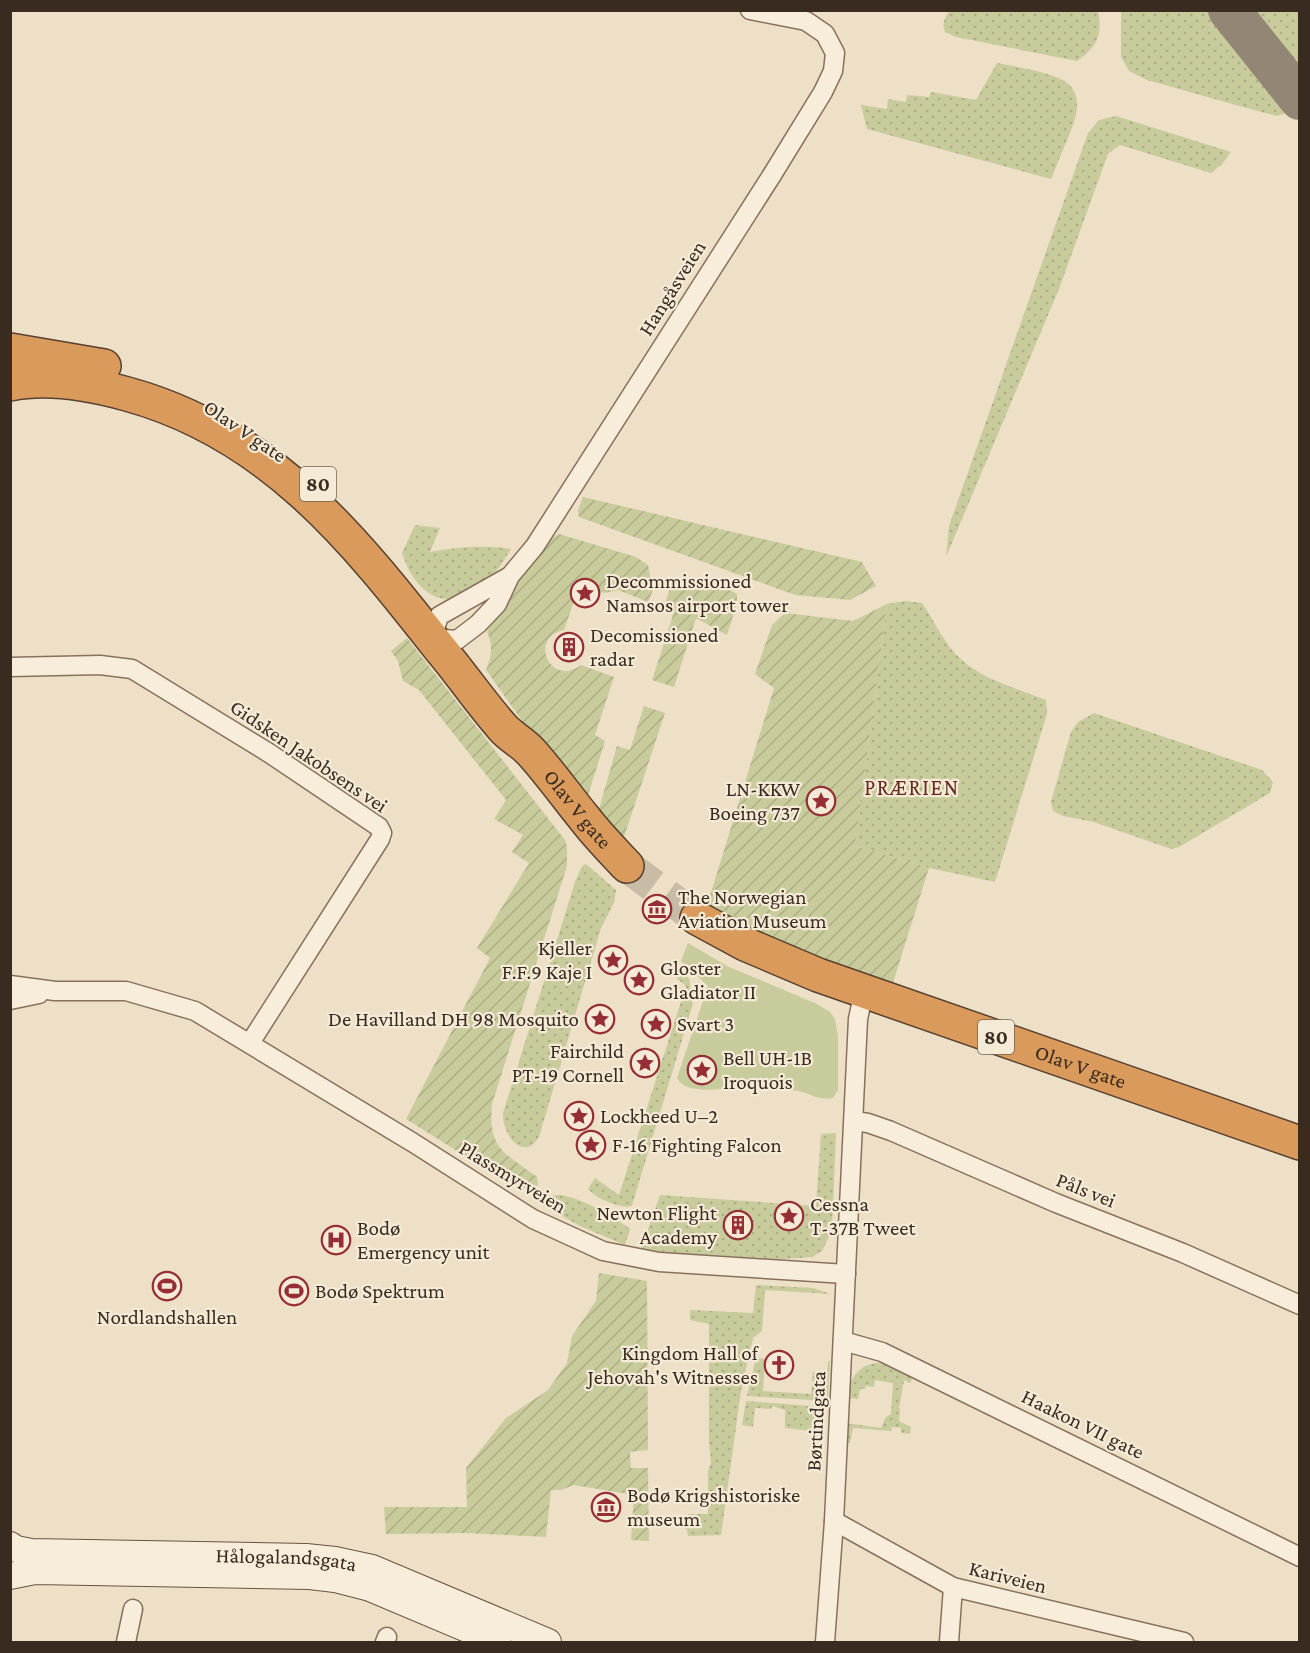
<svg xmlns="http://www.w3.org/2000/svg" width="1310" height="1653" font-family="'Crimson Pro',serif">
	<defs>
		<pattern id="grass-dots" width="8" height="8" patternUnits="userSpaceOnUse" patternTransform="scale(1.5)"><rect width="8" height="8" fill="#c8cb9b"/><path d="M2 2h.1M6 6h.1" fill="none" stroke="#adae85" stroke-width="1.8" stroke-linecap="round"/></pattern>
		<pattern id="garden-furrows" width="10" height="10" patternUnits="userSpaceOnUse" patternTransform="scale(1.5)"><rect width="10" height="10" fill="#c8cb9b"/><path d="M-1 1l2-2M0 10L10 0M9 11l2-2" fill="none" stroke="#adae85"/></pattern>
	</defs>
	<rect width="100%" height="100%" fill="#ede0c7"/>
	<g fill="url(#grass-dots)">
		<path d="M 951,10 L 1098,11 C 1103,35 1097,47 1077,61 L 956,37 L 945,32 C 942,23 944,17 951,10 Z"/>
		<polygon points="1121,11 1210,11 1220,29 1289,112 1277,116 1250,109 1147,80 1129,71 1121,57"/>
		<polygon points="1247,11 1299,11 1299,78 1248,13"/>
		<path d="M 997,63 C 1016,67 1038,70 1056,77 C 1090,90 1075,121 1065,145 C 1060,156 1056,168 1051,179 L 867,129 L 861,105 L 887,109 L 888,99 L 906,102 L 907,95 L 929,97 L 931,92 L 976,100 Z"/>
		<polygon points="1116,116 1231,152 1222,164 1211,173 1120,145 1108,154 1059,289 946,557 949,526 1088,133 1099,120"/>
		<path d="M 415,525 L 440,528 L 430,552 C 458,547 483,545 511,549 C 502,564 493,578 478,589 C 443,615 413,589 402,553 Z"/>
		<path d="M 905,601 L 922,603 C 935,621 944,645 962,660 C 984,680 1018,689 1046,700 L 1047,714 L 995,882 L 929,868 L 855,846 L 887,604 Z"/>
		<polygon points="1094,713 1262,770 1273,782 1270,793 1179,847 1171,849 1094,822 1063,816 1053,811 1051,802 1071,732 1078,722"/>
		<path d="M 586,864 L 616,890 L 614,903 L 601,928 L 539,1137 C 523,1163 502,1134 503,1113 L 575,882 L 582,866 Z"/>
		<path d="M 679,968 L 690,980 C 689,990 694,997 692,1007 L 633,1202 L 632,1206 C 619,1209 596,1198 588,1189 L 595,1178 L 619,1195 L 686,986 L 675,977 Z"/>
		<polygon points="836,1133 832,1230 822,1251 812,1257 784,1259 640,1252 660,1195 816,1206 821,1134"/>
		<path d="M 559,1195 C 580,1197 613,1216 630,1229 L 625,1245 L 580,1226 L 537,1202 L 539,1196 Z"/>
		<polygon points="756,1285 813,1288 831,1294 765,1290 762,1331 753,1338 741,1391 721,1535 688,1536 687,1530 684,1528 684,1524 688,1523 688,1514 708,1514 708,1471 711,1462 709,1441 709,1324 690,1320 690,1310 753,1313"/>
		<polygon points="756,1358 765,1359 763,1391 811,1394 813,1372 827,1373 828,1361 830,1361 828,1401 747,1396"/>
		<path d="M 877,1363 L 888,1365 L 914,1376 L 910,1383 L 904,1380 L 899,1408 L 900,1409 L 899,1421 L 911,1427 L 910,1434 L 901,1433 L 901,1428 L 892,1427 L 891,1431 L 853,1428 L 850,1443 L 847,1444 L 846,1423 L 881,1428 L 885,1418 L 891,1414 L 893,1383 L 875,1380 L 874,1387 L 866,1386 L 865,1389 L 860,1389 L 858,1399 L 848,1398 C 849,1380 857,1365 877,1363 Z"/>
		<polygon points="746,1401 825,1407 822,1431 820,1432 785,1428 785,1410 772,1406 771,1409 755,1408 753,1427 742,1425"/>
	</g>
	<path fill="#c8cb9b" d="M 688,943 L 727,966 L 817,1004 L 830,1012 L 835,1019 L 838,1036 L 838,1090 L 833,1098 C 819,1101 812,1094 798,1091 C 782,1089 763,1087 747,1087 C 727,1087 687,1097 677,1078 L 708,986 L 681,961 Z"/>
	<g fill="url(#garden-furrows)">
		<polygon points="583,497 862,562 876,586 850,600 795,595 579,517 578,510"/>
		<path d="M 559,534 L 636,557 L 648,565 L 653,590 L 648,602 L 618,590 L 604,593 L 580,584 L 564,630 C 527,638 551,688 581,665 L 614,677 L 595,735 L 605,741 L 584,808 L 486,670 C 492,655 493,646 487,631 L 544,542 Z"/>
		<polygon points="694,578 725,587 737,594 737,603 727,635 696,618 674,687 652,680 674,612 664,607 671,585"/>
		<polygon points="887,604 855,846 929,868 891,989 700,909 704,896 709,899 774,688 755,674 772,625 785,613 853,621"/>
		<path d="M 407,638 L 565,840 L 567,847 L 567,866 L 492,1104 C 488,1150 504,1152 537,1177 L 538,1185 L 530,1191 L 503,1180 L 406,1119 L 490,958 L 477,948 L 529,863 L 512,852 L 523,835 L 494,819 L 506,800 L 419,690 L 403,681 L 398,661 L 391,651 Z"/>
		<polygon points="644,706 665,713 622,843 597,816 617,746 630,750"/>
		<polygon points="599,1273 647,1281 648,1450 630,1452 631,1468 648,1468 649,1541 631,1540 634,1495 574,1485 561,1490 551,1490 546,1537 466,1533 386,1534 384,1507 467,1507 466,1468 506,1418 548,1390 567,1363 572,1336 596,1301"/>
	</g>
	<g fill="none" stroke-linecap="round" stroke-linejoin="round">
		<polyline stroke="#938674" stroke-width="42" points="1229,10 1300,99"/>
		<polyline stroke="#c9bca6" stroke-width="33" stroke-dasharray="33 16" stroke-linecap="butt" points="627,866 697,918"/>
		<g stroke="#88715c" stroke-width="21">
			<g id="street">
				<polyline points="510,576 439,616 432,638 457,640 478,624 497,604 510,576 535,546 772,175 823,92 833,71 835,53 825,34 806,21 750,10"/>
				<polyline points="10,667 100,665 132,669 269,753 379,827 382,833 380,839 250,1043"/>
				<polyline points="10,985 55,991 126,991 195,1011 412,1142 533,1219 603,1251 659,1262 846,1274"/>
				<polyline points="10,1000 39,994"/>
				<polyline points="854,1121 868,1123 891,1131 1056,1203 1183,1253 1300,1305"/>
				<polyline points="843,1341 882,1352 1300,1557"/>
				<polyline points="834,1521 953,1587 1184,1642"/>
				<polyline points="126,1642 133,1609"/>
				<polyline points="385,1642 387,1637"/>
				<polyline points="825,1642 834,1521 858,1019 864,991"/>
				<polyline points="949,1642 953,1587"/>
			</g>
		</g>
		<g stroke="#6a5340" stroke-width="28">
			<g id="secondary">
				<path id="s1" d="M 10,1545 L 16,1549 L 31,1552 L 306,1557 L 335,1560 L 372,1568 L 548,1642"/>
				<polyline points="10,1576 35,1571 310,1576 335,1579 370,1588 498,1642"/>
			</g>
		</g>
		<g stroke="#574030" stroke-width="36">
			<g id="highway">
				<polyline points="10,350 104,366"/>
				<path id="s2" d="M 10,384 C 48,376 91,384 127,394 C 270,433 353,538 441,650 C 462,675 481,703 503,728 C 511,737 523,743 531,752 C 550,773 567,797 585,819 C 598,836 613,851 627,866"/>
				<path id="s3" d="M 697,918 L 745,944 L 818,975 L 1300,1143"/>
			</g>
		</g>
		<use href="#street" stroke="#f8edda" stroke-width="18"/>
		<use href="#secondary" stroke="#f8edda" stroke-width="26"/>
		<use href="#highway" stroke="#d99a5b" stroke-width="33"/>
	</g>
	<defs>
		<g id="sight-ring" transform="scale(1.5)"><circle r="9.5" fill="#f5ead6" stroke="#962e35" stroke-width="1.5"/><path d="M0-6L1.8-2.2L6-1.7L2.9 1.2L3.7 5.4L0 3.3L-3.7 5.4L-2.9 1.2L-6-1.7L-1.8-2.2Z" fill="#962e35"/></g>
		<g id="building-ring" transform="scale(1.5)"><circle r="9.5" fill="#f5ead6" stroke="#962e35" stroke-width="1.5"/><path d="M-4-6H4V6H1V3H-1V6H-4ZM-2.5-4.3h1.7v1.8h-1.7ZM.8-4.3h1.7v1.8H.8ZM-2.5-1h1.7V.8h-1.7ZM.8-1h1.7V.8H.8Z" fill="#962e35"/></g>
		<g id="museum-ring" transform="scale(1.5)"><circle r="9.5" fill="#f5ead6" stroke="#962e35" stroke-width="1.5"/><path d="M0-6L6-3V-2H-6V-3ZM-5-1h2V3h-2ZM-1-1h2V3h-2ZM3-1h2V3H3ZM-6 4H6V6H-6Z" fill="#962e35"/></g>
		<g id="hospital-ring" transform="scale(1.5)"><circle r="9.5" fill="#f5ead6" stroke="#962e35" stroke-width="1.5"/><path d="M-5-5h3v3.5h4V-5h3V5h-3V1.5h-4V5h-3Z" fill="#962e35"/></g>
		<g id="stadium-ring" transform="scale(1.5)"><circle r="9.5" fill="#f5ead6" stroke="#962e35" stroke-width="1.5"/><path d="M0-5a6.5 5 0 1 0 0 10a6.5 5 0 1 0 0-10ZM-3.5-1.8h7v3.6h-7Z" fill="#962e35"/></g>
		<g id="church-ring" transform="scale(1.5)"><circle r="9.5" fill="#f5ead6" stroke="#962e35" stroke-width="1.5"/><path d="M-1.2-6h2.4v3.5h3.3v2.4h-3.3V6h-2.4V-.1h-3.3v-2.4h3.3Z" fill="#962e35"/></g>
	</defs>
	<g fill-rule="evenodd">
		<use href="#sight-ring" x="585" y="593"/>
		<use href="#building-ring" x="569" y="647"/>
		<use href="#sight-ring" x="821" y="801"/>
		<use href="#museum-ring" x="657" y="909"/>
		<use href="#sight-ring" x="613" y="960"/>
		<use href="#sight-ring" x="639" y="980"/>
		<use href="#sight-ring" x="600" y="1019"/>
		<use href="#sight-ring" x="656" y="1024"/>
		<use href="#sight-ring" x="645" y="1063"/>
		<use href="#sight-ring" x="702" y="1070"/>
		<use href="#sight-ring" x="579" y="1116"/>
		<use href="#sight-ring" x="591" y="1145"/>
		<use href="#sight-ring" x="789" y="1216"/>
		<use href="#building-ring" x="738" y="1225"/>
		<use href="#hospital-ring" x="336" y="1240"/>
		<use href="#stadium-ring" x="167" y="1286"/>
		<use href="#stadium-ring" x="294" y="1291"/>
		<use href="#church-ring" x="779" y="1365"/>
		<use href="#museum-ring" x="606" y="1507"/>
	</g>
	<g text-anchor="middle" stroke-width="4.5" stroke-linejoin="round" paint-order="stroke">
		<g fill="#f5ead6" stroke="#716457" stroke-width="1.5">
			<rect x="300" y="467" width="36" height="34" rx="4.5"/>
			<rect x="978" y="1020" width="36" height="34" rx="4.5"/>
		</g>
		<g font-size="20" font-weight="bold" fill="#392b20">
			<text x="318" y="491">80</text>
			<text x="996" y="1044">80</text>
		</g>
		<g font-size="21" fill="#392b20" stroke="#f5ead6">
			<text transform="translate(672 288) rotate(-58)" y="7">Hangåsveien</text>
			<text transform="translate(245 431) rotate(34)" y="7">Olav V gate</text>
			<text transform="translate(309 756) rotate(34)" y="7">Gidsken Jakobsens vei</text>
			<text dy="7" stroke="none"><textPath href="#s2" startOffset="742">Olav V gate</textPath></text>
			<text dy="7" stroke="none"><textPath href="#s3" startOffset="412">Olav V gate</textPath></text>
			<text transform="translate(513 1177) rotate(31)" y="7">Plassmyrveien</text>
			<text transform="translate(1086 1190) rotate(22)" y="7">Påls vei</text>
			<text transform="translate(816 1421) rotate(-87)" y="7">Børtindgata</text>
			<text transform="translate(1083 1424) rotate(26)" y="7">Haakon VII gate</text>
			<text dy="7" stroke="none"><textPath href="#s1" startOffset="278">Hålogalandsgata</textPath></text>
			<text transform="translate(1008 1577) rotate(14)" y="7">Kariveien</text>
		</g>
		<g font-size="21" fill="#392b20" stroke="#f5ead6" text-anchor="start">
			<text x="606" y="588">Decommissioned<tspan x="606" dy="24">Namsos airport tower</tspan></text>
			<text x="590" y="642">Decomissioned<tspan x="590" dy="24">radar</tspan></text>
			<text x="800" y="796" text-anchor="end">LN-KKW<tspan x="800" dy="24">Boeing 737</tspan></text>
			<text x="678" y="904">The Norwegian<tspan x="678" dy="24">Aviation Museum</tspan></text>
			<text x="592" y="955" text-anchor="end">Kjeller<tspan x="592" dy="24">F.F.9 Kaje I</tspan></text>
			<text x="660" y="975">Gloster<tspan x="660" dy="24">Gladiator II</tspan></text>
			<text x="579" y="1026" text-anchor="end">De Havilland DH 98 Mosquito</text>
			<text x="677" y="1031">Svart 3</text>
			<text x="624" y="1058" text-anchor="end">Fairchild<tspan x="624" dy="24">PT-19 Cornell</tspan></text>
			<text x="723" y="1065">Bell UH-1B<tspan x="723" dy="24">Iroquois</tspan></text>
			<text x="600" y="1123">Lockheed U–2</text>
			<text x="612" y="1152">F-16 Fighting Falcon</text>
			<text x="810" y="1211">Cessna<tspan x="810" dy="24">T-37B Tweet</tspan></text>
			<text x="717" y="1220" text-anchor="end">Newton Flight<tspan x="717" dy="24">Academy</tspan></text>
			<text x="357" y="1235">Bodø<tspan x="357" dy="24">Emergency unit</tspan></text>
			<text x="315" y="1298">Bodø Spektrum</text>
			<text x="167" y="1324" text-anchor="middle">Nordlandshallen</text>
			<text x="758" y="1360" text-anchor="end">Kingdom Hall of<tspan x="758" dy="24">Jehovah's Witnesses</tspan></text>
			<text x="627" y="1502">Bodø Krigshistoriske<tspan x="627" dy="24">museum</tspan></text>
		</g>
		<g font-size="22" letter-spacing="1.5" fill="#652b20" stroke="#f5ead6">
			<text x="912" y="795">PRÆRIEN</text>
		</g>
	</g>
	<rect width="1310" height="1653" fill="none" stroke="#392b20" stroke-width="24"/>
</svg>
